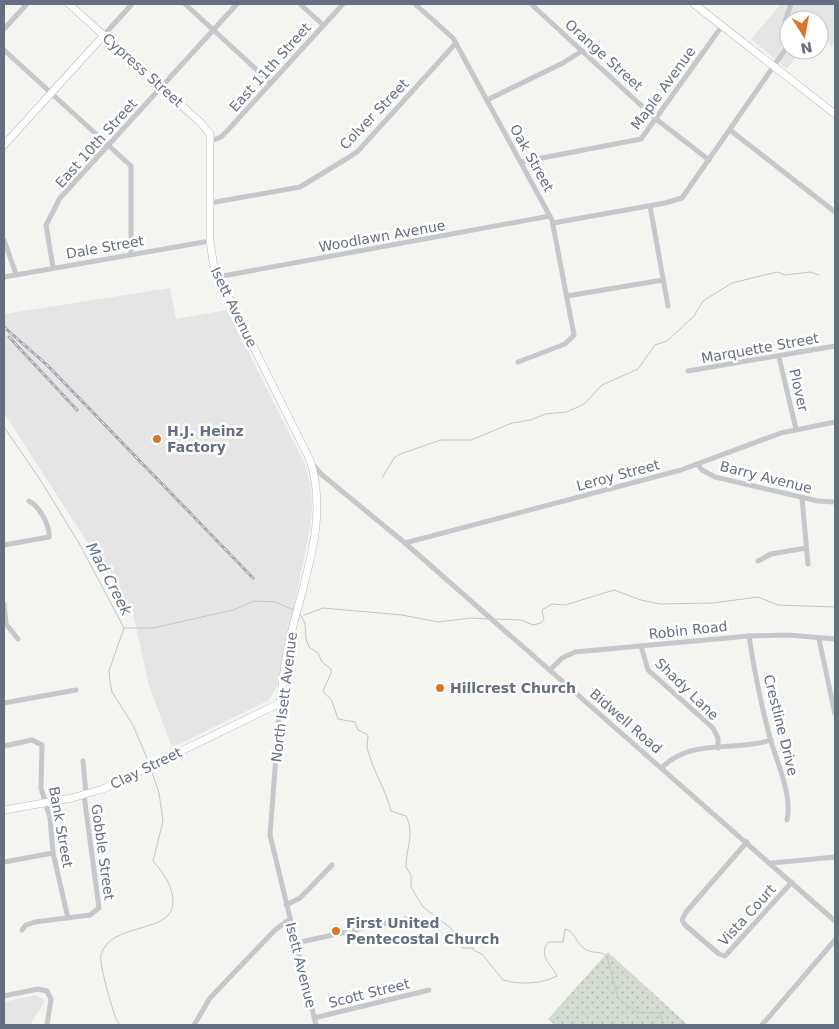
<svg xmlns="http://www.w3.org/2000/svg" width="839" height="1029" font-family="'DejaVu Sans',sans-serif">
	<defs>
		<pattern id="grass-dots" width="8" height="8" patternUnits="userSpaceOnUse" patternTransform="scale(1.25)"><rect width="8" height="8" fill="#d4dcd2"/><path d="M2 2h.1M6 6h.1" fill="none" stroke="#b0b7b0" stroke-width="1.8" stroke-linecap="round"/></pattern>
	</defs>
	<rect width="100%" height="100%" fill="#f4f5f1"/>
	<g fill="#e5e5e5">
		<polygon points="781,4 835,4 835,42 832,46 819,36 819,20 789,20 789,50 801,50 787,69 751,39"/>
		<polygon points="170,288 176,319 227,310 305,464 311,487 312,508 310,529 278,684 269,700 172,748 149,685 133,613 4,413 4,314"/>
		<polygon points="36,995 45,1001 30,1025 4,1025 4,1002"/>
	</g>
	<polygon fill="url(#grass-dots)" points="608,952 688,1025 555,1025 548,1019"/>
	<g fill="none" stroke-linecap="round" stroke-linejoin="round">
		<g stroke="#c0c6cd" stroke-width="1">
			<polyline points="4,427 41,481 80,545 124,628 109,671 110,682 112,692 133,725 149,763"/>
			<polyline points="382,478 394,458 400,454 441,440 471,440 512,423 531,420 545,414 567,412 584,404 602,385 638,369 655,345 667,341 694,316 703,301 732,283 777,272 785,275 810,272 819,275"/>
			<path d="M 300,614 L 305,623 L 306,639 L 309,647 L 318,653 L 322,662 L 331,669 L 331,673 L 323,691 L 332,701 L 338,719 L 355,722 L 358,730 L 368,735 C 368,741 366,746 368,751 C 374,773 386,790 391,811 L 406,816 C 415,833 406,848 406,867 L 411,875 L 411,887 L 423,907 L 452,929 L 457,943 L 463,948 L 473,948 L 473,950 L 482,954 L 503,980 C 521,985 541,984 557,976 C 551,964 538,956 548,942 L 563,942 L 565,929 L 570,931 C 577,938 578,946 587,950 C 594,954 601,950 607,957 L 618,998 L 637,1012 L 660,1013 L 663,1025"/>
			<polyline points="304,615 323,608 402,615 438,622 471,618 489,619"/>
			<polyline points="496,619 521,620 533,625 541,623 544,619 542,610 552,604 565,605 614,590 641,600 660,604 713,603 758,597 778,605 835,607"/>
			<polyline points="124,628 153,628 233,610 254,601 275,602 294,610"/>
			<path d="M 120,1025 L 116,1019 C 112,1008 99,965 101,955 C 110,921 173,935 173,902 C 173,885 163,873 153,861 L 163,821 L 159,793 L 151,769"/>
		</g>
		<g stroke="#b6b8bc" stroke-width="8">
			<g id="major">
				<polyline points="694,4 835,114"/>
				<polyline points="4,145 104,35"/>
				<path d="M 4,810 L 72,798 L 103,789 L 280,703 C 283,683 284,663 289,643 C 302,583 330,521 310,460 L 214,268 L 210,241 L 210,134 L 201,123 L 69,4"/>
			</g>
		</g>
		<g stroke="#c5c7cb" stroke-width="5">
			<polyline points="185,4 271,83"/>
			<polyline points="300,4 323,25"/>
			<polyline points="415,4 453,38 552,220 574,335 565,344 518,362"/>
			<polyline points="531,4 656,119 709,160"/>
			<polyline points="4,29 27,4"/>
			<polyline points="104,35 132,4"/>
			<polyline points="4,50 131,166 131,254"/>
			<polyline points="487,100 563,63 582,51"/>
			<polyline points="730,130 835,212"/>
			<polyline points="211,141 221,137 227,131 343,4"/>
			<polyline points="521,162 641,139 722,26"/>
			<polyline points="210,203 300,187 351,156 358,151 456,43"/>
			<polyline points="650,206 668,306"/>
			<polyline points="553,223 665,203 682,198 787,47 785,21 791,4"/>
			<polyline points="4,240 16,274"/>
			<polyline points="53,267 46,225 60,198 237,4"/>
			<polyline points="4,277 210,241"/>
			<polyline points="217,277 550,216"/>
			<polyline points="567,296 663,280"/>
			<polyline points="779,357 796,429"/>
			<polyline points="688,371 835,346"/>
			<polyline points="312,463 321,474 405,543 835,921"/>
			<polyline points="697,464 702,470 715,477 818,501 835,502"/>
			<polyline points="802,498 808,564"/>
			<polyline points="405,543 681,470 781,433 835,422"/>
			<path d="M 4,545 L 49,537 C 50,525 39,506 29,501"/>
			<polyline points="758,561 771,554 806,548"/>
			<polyline points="4,604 6,624 18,639"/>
			<path d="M 749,636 C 754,669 761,705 770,738 C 776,760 793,796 787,820"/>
			<polyline points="819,639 835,714"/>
			<polyline points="641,646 648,670 713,728 718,738 718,748"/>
			<polyline points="550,670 562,658 575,652 749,636 788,635 835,639"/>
			<polyline points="4,703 76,690"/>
			<polyline points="280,703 270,835 316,1025"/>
			<polyline points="4,746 32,740 42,745 41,788 50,818 53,853 68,918"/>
			<polyline points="83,761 86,794"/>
			<path d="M 662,768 C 688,738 736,752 771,740"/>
			<polyline points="747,842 686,912 682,920 685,925 719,954 725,956 792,882"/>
			<polyline points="4,862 53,853"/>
			<polyline points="772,863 835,857"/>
			<polyline points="286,905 300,898 332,865"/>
			<polyline points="22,930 26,925 35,922 90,915 99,908 84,795"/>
			<polyline points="296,943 410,918"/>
			<polyline points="4,996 38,989 47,991 51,999 47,1025"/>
			<polyline points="314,1018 429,990"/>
			<polyline points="194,1025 210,998 275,930 290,919"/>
			<polyline points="762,1025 835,940"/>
		</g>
		<use href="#major" stroke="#fff" stroke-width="7"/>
		<g stroke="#a5a8af" stroke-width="3">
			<g id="rail">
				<polyline points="4,327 47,365 253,578"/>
				<polyline points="9,337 77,410"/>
			</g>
		</g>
		<use href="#rail" stroke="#fff" stroke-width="1" stroke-dasharray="4" stroke-linecap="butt"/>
	</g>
	<g fill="#dd7529" stroke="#fff" stroke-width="2">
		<circle cx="157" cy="439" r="5"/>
		<circle cx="440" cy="688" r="5"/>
		<circle cx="336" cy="931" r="5"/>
	</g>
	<g text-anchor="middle" stroke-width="5" stroke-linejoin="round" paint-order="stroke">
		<g font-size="14" fill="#656f81" stroke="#fff">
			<text transform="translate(604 55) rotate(42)" y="5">Orange Street</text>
			<text transform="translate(270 67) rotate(-48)" y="5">East 11th Street</text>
			<text transform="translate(143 70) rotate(42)" y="5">Cypress Street</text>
			<text transform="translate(663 88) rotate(-54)" y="5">Maple Avenue</text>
			<text transform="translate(374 114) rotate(-46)" y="5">Colver Street</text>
			<text transform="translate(96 143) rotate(-48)" y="5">East 10th Street</text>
			<text transform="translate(532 158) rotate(61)" y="5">Oak Street</text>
			<text transform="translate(382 236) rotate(-10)" y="5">Woodlawn Avenue</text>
			<text transform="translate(105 247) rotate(-10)" y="5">Dale Street</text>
			<text transform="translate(234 307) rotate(64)" y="5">Isett Avenue</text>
			<text transform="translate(760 348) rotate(-10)" y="5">Marquette Street</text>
			<text transform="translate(799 390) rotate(77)" y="5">Plover</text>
			<text transform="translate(618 475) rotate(-15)" y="5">Leroy Street</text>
			<text transform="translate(766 477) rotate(14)" y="5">Barry Avenue</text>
			<text transform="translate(688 630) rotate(-6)" y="5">Robin Road</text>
			<text transform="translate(687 689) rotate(44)" y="5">Shady Lane</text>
			<text transform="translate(284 697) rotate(-83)" y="5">North Isett Avenue</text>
			<text transform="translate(626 721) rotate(41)" y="5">Bidwell Road</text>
			<text transform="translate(781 725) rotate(76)" y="5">Crestline Drive</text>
			<text transform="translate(146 768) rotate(-26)" y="5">Clay Street</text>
			<text transform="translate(61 827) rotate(80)" y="5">Bank Street</text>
			<text transform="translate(103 852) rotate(82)" y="5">Gobble Street</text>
			<text transform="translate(747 915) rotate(-48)" y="5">Vista Court</text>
			<text transform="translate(301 965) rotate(76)" y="5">Isett Avenue</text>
			<text transform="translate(369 993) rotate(-14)" y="5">Scott Street</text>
		</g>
		<g font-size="14" font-weight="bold" fill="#656f81" stroke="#fff" text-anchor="start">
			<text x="167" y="436">H.J. Heinz<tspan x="167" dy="16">Factory</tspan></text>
			<text x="450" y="693">Hillcrest Church</text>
			<text x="346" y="928">First United<tspan x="346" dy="16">Pentecostal Church</tspan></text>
		</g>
		<g font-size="15" font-style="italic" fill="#657685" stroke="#fff">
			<text transform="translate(109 579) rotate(62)" y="5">Mad Creek</text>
		</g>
	</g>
	<rect width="839" height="1029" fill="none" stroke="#656f81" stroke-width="10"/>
	<g transform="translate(804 35) rotate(169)"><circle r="24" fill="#ffffff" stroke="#c1c5cd"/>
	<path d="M0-4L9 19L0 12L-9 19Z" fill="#dd7529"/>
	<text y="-8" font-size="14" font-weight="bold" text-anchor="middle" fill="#656f81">N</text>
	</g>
</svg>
